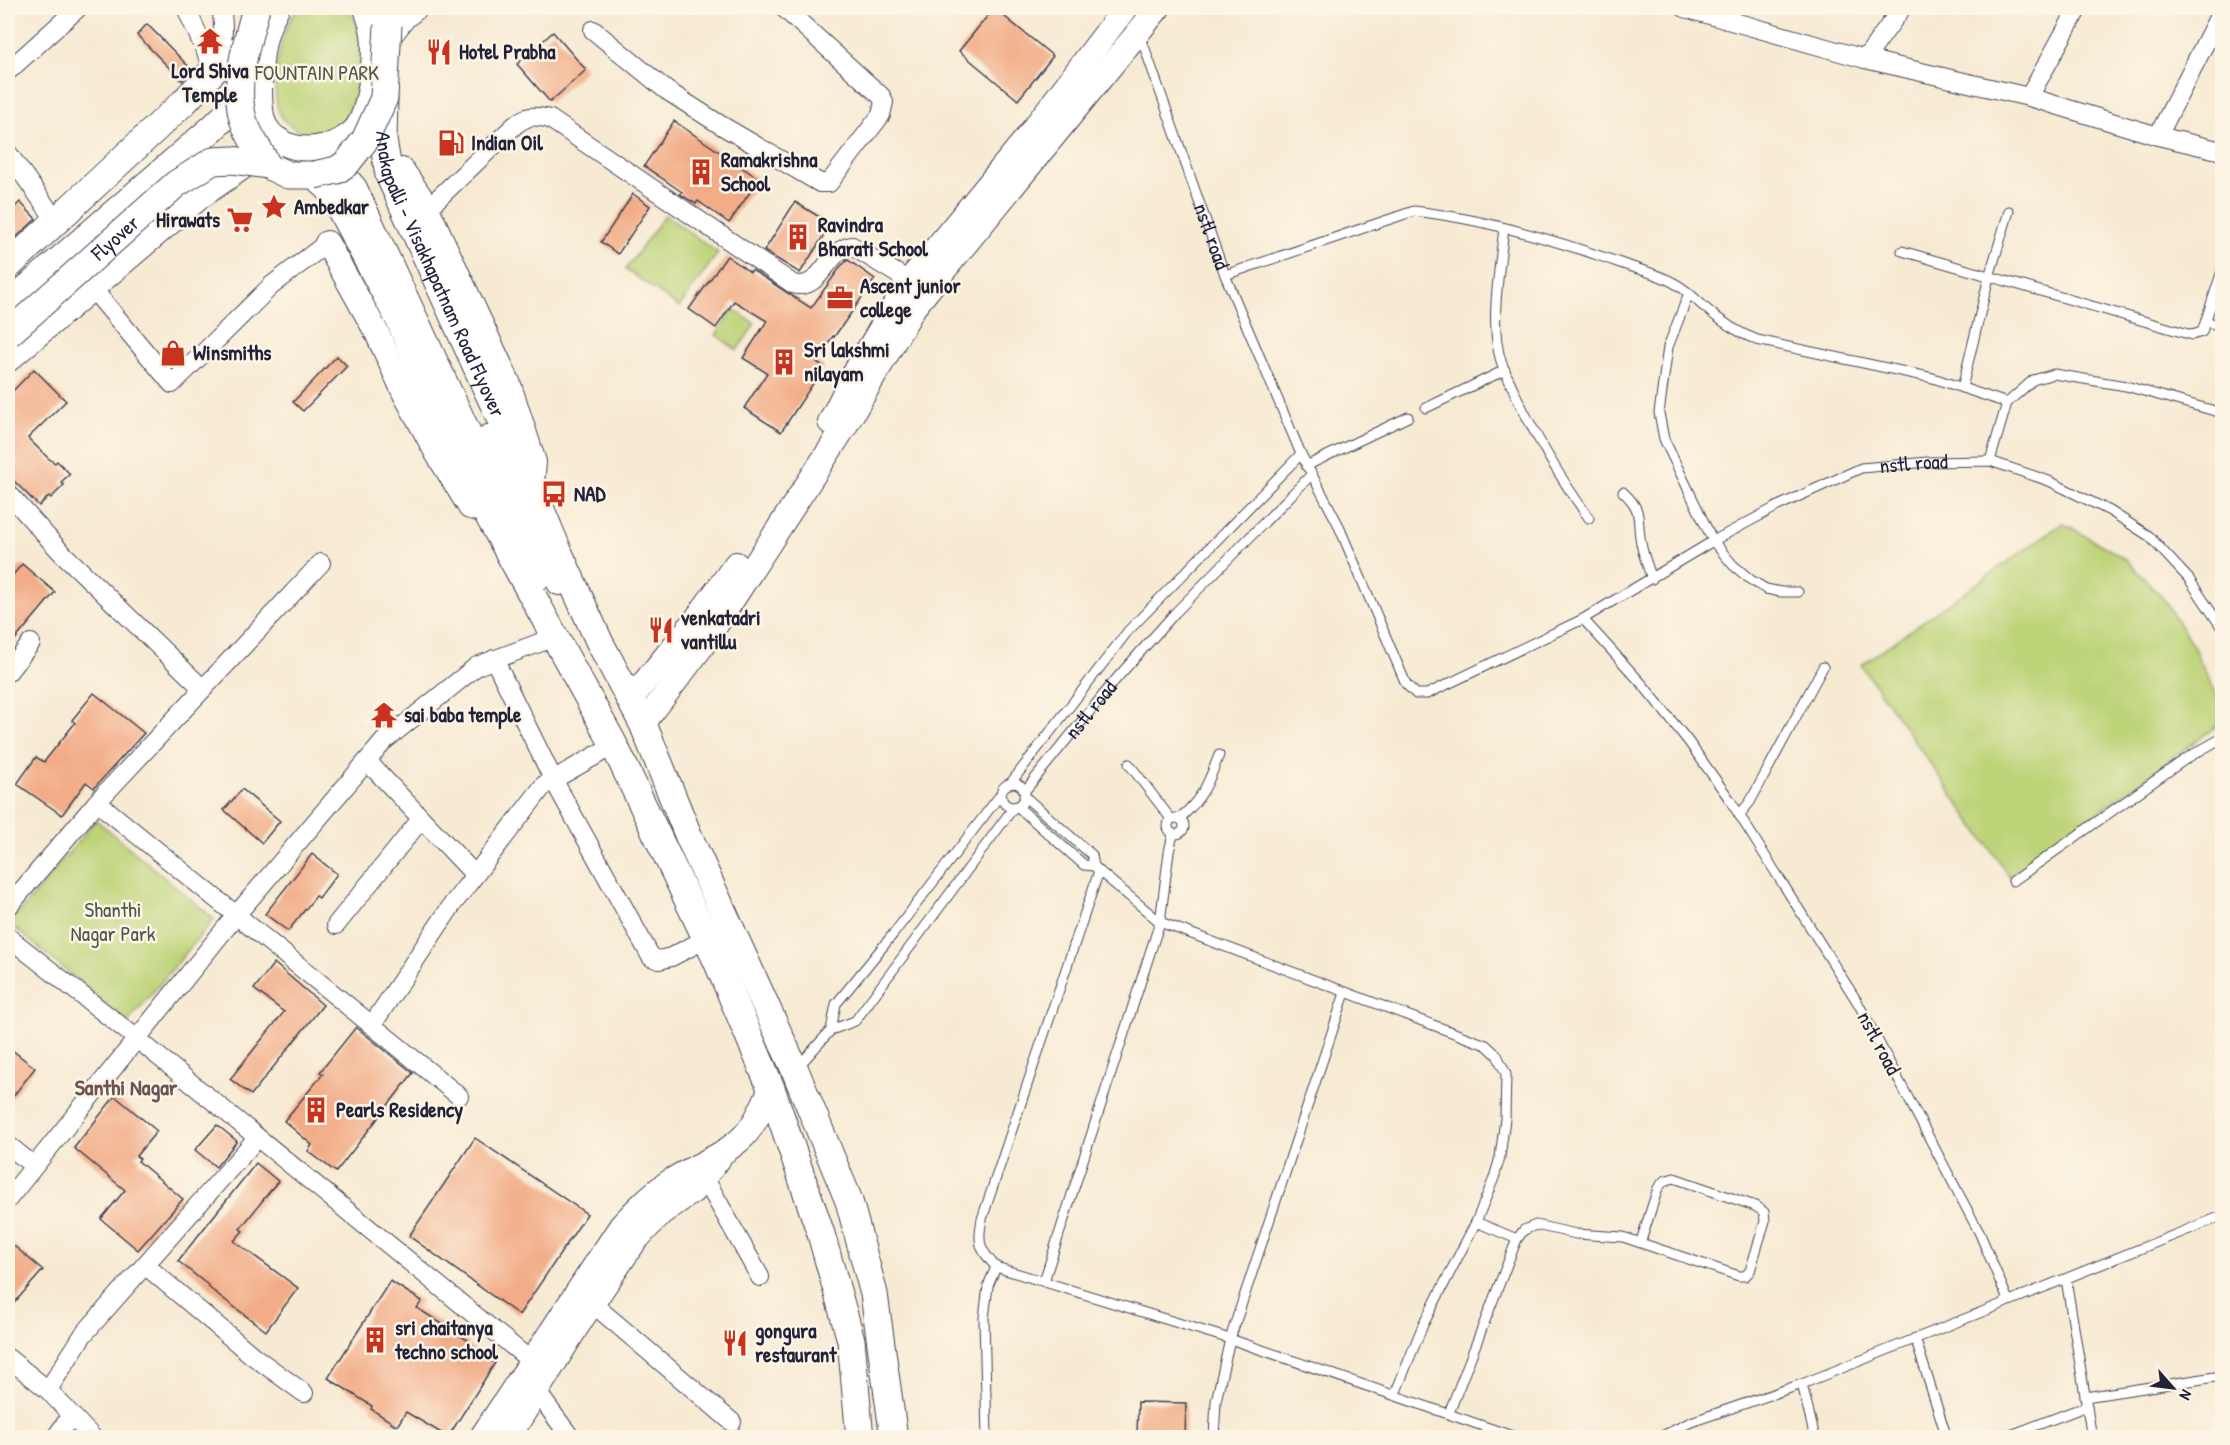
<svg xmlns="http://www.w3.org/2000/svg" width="2230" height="1445" font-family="'Patrick Hand',sans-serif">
	<rect width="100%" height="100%" fill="#fcf5e5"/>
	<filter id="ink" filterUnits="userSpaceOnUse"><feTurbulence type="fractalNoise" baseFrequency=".0167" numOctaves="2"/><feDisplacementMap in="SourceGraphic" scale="12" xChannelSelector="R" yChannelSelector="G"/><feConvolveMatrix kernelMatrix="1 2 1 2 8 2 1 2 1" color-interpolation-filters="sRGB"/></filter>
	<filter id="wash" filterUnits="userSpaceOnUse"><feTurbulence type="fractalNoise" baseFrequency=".008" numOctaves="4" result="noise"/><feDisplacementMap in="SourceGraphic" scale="24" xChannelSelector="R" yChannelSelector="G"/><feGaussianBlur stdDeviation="1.35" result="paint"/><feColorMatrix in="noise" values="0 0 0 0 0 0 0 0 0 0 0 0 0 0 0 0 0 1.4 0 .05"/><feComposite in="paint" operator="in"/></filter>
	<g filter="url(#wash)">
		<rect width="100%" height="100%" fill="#f7ead3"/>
		<g fill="#bcd377" stroke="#6f7a59" stroke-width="1.5">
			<path d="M 300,8 C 314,8 337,3 349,13 C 374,34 356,160 305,134 C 297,130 289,126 283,119 C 266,99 280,21 300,8 Z"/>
			<polygon points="665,215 718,253 679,307 626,269"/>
			<polygon points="733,309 755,324 737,350 716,335"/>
			<polygon points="2063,523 2126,559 2162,597 2192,644 2222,707 2222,722 2010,877 1861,665"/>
			<polygon points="96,820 214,919 128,1022 10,924"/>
		</g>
		<g id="blocks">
			<g fill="#f2ad88">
				<polygon points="994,8 1053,56 1018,100 959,51"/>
				<polygon points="147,24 192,70 182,81 137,35"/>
				<polygon points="553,32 586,70 550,102 517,64"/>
				<polygon points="674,121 759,179 729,223 698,201 696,204 680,194 682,192 644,166"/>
				<polygon points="633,194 650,206 618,254 601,242"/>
				<polygon points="20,202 36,219 8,245 8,214"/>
				<polygon points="795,202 831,224 800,273 764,251"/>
				<polygon points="727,256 750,272 752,270 811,308 841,266 848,260 875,279 834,337 833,336 817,362 824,367 781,432 744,408 767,373 743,358 767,321 734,301 716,328 689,309"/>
				<polygon points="337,356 347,366 303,411 293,402"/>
				<polygon points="34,369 66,401 28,438 48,458 55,463 57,461 70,474 61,482 64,485 51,498 49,496 39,506 8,475 8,463 13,457 8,451 8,396"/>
				<polygon points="22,564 55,592 8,648 8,581"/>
				<polygon points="94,693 144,733 94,788 86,782 62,815 17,784 36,757 44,762 75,723 72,720"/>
				<polygon points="242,789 280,821 262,843 224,810"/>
				<polygon points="312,854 337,874 319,898 316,896 288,931 265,914"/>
				<polygon points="274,963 323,1005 251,1095 230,1079 284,1012 254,989"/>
				<polygon points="356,1027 413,1073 336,1172 308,1151 312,1145 284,1121 323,1074 320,1072"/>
				<polygon points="8,1047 35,1068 8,1103"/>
				<polygon points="115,1096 157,1131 136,1156 140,1159 138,1161 183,1199 138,1250 101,1219 125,1190 74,1148"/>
				<polygon points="217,1125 237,1141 216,1167 195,1150"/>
				<polygon points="475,1138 587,1214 519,1315 409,1236"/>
				<polygon points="256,1163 278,1181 240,1229 243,1231 234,1241 298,1288 266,1331 208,1287 209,1286 178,1261"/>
				<polygon points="8,1241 43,1270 8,1310"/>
				<polygon points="390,1281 422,1301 417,1308 469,1341 467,1345 495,1363 448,1437 406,1412 397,1426 371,1409 372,1406 328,1378"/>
				<polygon points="1138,1402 1186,1403 1185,1437 1137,1437"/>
			</g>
		</g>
	</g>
	<g filter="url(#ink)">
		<use href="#blocks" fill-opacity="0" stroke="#424052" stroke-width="1.5"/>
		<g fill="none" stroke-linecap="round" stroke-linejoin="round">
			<g stroke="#424052" stroke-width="11">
				<g id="lane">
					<path id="s1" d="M 1144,46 L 1225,275 L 1301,454 L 1337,522 L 1406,684 L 1416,694 L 1427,694 L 1583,619"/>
					<path d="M 1504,228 C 1500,267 1489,324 1501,361 C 1504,371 1510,381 1514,391 C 1535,436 1560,478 1589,518"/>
					<polyline points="1902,251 2192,335 2202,332 2222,271"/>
					<path d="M 1225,275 L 1414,211 C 1485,219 1556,240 1623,264 C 1640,270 1659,274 1674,283 C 1686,289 1693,297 1703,306 C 1719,320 1736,332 1757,340 L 1933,378 L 2007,403 L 1990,461"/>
					<polyline points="1689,293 1668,347 1659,413 1664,439 1713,541 1733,565 1751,580 1766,589 1781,592 1798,592"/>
					<polyline points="2206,321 2222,327"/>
					<polyline points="1962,388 1989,277 2009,211"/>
					<polyline points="2007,403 2033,380 2054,374 2126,386 2222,413"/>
					<polyline points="1426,408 1505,370"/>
					<polyline points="1306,466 1408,417"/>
					<path d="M 1623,492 C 1644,511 1636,518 1641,543 C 1643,555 1648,567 1652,579"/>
					<polyline points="1129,764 1171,819"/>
					<circle cx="1013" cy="795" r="12"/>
					<polyline points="1010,784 1128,631 1301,454"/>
					<path id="s2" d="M 1024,792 L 1117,678 L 1175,613 L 1311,475"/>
					<polyline points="1024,796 1092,855 1094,866 1099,871 1160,922 1486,1045 1497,1055 1506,1074 1505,1119 1500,1157 1494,1178 1476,1222 1423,1325 1395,1394"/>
					<polyline points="1017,806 1084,865 1094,866"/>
					<polyline points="1739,815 1750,802 1823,667"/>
					<circle cx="1176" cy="826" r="8"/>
					<path d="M 1179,819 C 1203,798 1208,784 1219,755"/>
					<path d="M 1099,871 L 982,1219 C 977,1243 980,1250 996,1267 L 1230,1339 L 1518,1438"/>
					<polyline points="2013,881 2187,758 2222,738"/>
					<polyline points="831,1030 855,1021 1014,807"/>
					<polyline points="797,1068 831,1030 836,1004 894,933 1001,794"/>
					<polyline points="1476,1222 1517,1239"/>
					<polyline points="2066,1279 2092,1438"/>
					<polyline points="1044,1281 1160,922 1169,852 1173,834"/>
					<path id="s3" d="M 2008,1300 L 1980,1234 L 1858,1003 L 1728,797 L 1688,741 L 1643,685 L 1583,619 L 1713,541 L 1778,506 L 1861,468 L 1928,462 L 1990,461 L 2049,481 L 2110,511 L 2149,536 L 2189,579 L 2222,628"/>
					<polyline points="1915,1338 1947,1438"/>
					<polyline points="1802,1384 1815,1438"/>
					<polyline points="2085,1397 2222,1376"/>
					<polyline points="1449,1413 1517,1239 1524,1230 1536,1225 1576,1234 1623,1237 1739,1276 1745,1276 1750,1271 1765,1221 1764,1212 1755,1206 1674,1178 1664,1181 1658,1188 1641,1241"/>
					<polyline points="987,1438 984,1318 988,1286 996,1267"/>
					<polyline points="1214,1438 1216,1401 1230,1339 1345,993"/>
					<polyline points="1658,1438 1691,1422 1802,1384 2222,1216"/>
					<polyline points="2003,1438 2087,1406"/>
				</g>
			</g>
			<g stroke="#424052" stroke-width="20">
				<g id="street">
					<polyline points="186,8 214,70"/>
					<polyline points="1685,8 1865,59 2029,97 2158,136 2222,151"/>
					<polyline points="593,30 666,90 719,124 820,183 829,183 881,115 884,102 881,96 784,8"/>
					<polyline points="1865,59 1902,8"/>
					<path d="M 215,69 C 223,49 225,29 221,8"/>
					<polyline points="8,71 78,8"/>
					<polyline points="2029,97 2078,8"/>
					<polyline points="2158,136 2222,10"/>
					<polyline points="8,153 57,222"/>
					<path d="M 427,209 L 514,126 C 527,115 534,115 550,119 L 793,284 C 822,292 825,250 852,246 L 909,281"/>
					<polyline points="92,288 172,384 271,286 327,243"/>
					<polyline points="8,493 59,550 203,689"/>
					<polyline points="494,659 553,779 651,957 659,960 671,957 706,939"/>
					<polyline points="8,672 31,643"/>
					<polyline points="367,761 475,875"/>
					<polyline points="97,802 459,1096"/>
					<polyline points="8,907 97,802 321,563"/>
					<polyline points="336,925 421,819"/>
					<polyline points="8,937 136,1038 531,1361 537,1392 571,1438"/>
					<polyline points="372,1025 452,905 544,785 614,745"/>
					<polyline points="8,1145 34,1166"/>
					<polyline points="704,1177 760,1277"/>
					<polyline points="8,1199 237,914 384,741 477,666 555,637"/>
					<polyline points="145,1265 253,1356 304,1393"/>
					<polyline points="593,1304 732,1422"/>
					<polyline points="8,1358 48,1390 93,1438"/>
					<polyline points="48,1390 83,1335 257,1138"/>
					<polyline points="55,1438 71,1416"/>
				</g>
			</g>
			<g stroke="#424052" stroke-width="26">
				<g id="secondary">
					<path d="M 277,8 C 264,32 261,50 260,78 C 260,91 259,116 266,127 C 284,157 331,153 354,131 C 370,115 376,55 373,34 C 372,25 368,16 366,8"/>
					<polyline points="389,36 404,17 415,8"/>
					<polyline points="320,147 355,188 537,579"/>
					<polyline points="402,170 424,202 508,382 534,462 532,484"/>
					<polyline points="327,243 377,333 405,394 437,453 470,507 486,511"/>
					<polyline points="830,422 855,372 909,281 1025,140 1125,8"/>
					<polyline points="488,437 559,583"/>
					<polyline points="631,699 697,618 736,564"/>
					<polyline points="643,724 703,645 844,428 914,307 1158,8"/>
					<path d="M 481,1438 L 621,1226 C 636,1210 651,1194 669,1182 C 693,1166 723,1157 744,1136 C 756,1123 764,1104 771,1088"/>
					<polyline points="508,1438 581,1320 635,1241 661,1213 693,1191 718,1160"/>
				</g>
			</g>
			<g stroke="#424052" stroke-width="29">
				<g id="primary">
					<polyline points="388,25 397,8"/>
					<path id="s4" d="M 384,98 L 383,140 L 389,175 L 531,486 L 559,553 L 599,641 L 643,724 L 689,837 L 795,1070 L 849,1201 L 874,1294 L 894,1438"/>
					<polyline points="267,165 288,175 314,175 329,188 400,321 432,396 486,511 614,745 717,961 771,1088 821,1234 851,1340 860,1438"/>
					<polyline points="8,266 184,102 214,70 266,28"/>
					<polyline points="8,305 214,127 240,101"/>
					<polyline points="8,358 200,195 278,141"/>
				</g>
			</g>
			<use href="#lane" stroke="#fff" stroke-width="9"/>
			<use href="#street" stroke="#fff" stroke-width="18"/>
			<use href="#secondary" stroke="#fff" stroke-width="24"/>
			<use href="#primary" stroke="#fff" stroke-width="27"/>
			<g stroke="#424052" stroke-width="29" stroke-linecap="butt">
				<g id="primary-bridge">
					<path d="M 256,8 C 247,44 233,81 243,119 C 248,135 260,151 267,165"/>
					<polyline points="314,175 337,170 347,163 365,140 384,98 388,25"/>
					<path id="s5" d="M 8,334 L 176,184 L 213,161 L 232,160 L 267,165"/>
				</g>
			</g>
			<use href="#primary-bridge" stroke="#fff" stroke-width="27"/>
		</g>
	</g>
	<defs>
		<g id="temple-bare" transform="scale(2.07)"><path d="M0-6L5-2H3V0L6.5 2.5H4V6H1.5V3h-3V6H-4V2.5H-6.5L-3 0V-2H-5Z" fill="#c8321e" stroke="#fcf5e5" stroke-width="2.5" paint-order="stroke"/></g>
		<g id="restaurant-bare" transform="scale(2.07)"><path d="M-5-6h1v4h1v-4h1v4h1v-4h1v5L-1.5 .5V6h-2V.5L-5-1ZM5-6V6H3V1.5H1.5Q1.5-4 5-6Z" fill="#c8321e" stroke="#fcf5e5" stroke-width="2.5" paint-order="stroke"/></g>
		<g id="fuel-bare" transform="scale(2.07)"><path d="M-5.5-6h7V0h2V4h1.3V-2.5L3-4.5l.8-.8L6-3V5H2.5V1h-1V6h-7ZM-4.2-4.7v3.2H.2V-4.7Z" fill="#c8321e" stroke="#fcf5e5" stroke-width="2.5" paint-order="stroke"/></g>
		<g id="building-bare" transform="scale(2.07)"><path d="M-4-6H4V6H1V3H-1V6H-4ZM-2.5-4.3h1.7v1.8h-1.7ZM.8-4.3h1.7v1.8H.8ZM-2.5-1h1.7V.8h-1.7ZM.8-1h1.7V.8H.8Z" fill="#c8321e" stroke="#fcf5e5" stroke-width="2.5" paint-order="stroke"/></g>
		<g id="sight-bare" transform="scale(2.07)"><path d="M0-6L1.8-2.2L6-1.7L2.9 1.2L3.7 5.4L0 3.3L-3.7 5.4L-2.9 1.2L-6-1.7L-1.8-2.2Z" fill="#c8321e" stroke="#fcf5e5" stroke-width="2.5" paint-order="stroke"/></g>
		<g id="supermarket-bare" transform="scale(2.07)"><path d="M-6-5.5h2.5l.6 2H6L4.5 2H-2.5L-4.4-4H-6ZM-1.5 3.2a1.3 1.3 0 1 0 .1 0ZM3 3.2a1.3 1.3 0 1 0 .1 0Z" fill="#c8321e" stroke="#fcf5e5" stroke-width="2.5" paint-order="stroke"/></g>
		<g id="office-bare" transform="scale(2.07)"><path d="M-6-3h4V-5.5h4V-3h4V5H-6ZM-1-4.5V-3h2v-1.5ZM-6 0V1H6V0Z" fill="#c8321e" stroke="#fcf5e5" stroke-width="2.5" paint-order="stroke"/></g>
		<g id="shop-bare" transform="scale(2.07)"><path d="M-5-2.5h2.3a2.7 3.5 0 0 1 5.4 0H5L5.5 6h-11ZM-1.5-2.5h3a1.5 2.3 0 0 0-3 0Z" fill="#c8321e" stroke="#fcf5e5" stroke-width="2.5" paint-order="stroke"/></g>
		<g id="bus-bare" transform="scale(2.07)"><path d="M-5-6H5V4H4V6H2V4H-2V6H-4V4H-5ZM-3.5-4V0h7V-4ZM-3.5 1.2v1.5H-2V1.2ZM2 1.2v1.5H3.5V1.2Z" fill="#c8321e" stroke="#fcf5e5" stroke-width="2.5" paint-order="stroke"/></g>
	</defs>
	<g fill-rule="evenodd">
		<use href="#temple-bare" x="210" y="41"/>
		<use href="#restaurant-bare" x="439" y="52"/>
		<use href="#fuel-bare" x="451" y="143"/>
		<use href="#building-bare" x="701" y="172"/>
		<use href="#sight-bare" x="274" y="207"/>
		<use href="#supermarket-bare" x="240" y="220"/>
		<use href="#building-bare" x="798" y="237"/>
		<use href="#office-bare" x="840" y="298"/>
		<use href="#shop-bare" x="173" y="353"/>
		<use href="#building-bare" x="784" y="362"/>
		<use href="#bus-bare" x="554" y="494"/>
		<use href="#restaurant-bare" x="661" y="630"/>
		<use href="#temple-bare" x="384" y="715"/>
		<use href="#building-bare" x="316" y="1110"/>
		<use href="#building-bare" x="375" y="1340"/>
		<use href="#restaurant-bare" x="735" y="1343"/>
	</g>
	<g text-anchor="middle" stroke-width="5" stroke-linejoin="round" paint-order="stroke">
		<g font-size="21" font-weight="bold" fill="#22223b" stroke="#fcf5e5" text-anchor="start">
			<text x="459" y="59">Hotel Prabha</text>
			<text x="210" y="78" text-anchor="middle">Lord Shiva<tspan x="210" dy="24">Temple</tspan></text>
			<text x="471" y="150">Indian Oil</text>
			<text x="721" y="167">Ramakrishna<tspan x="721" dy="24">School</tspan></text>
			<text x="294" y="214">Ambedkar</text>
			<text x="220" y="227" text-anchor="end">Hirawats</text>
			<text x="818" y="232">Ravindra<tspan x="818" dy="24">Bharati School</tspan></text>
			<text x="860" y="293">Ascent junior<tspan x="860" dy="24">college</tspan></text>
			<text x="804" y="357">Sri lakshmi<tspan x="804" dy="24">nilayam</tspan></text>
			<text x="193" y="360">Winsmiths</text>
			<text x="574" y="501">NAD</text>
			<text x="681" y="625">venkatadri<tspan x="681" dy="24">vantillu</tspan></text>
			<text x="404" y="722">sai baba temple</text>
			<text x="336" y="1117">Pearls Residency</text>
			<text x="395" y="1335">sri chaitanya<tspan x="395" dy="24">techno school</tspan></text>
			<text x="755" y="1338">gongura<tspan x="755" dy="24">restaurant</tspan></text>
		</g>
		<g font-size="21" fill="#50574d" stroke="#fcf5e5">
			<text x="317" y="80">FOUNTAIN PARK</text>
			<text x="113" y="917">Shanthi<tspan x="113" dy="24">Nagar Park</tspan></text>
		</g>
		<g font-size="21" fill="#22223b" stroke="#fcf5e5">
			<text dy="7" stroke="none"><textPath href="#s1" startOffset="202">nstl road</textPath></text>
			<text dy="7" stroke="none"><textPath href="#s5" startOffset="144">Flyover</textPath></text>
			<text dy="7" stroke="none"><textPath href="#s4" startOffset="188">Anakapalli - Visakhapatnam Road Flyover</textPath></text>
			<text dy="7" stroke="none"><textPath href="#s3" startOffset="1176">nstl road</textPath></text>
			<text dy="7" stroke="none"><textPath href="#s2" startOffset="106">nstl road</textPath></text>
			<text transform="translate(1879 1043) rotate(62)" y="7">nstl road</text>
		</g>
		<g font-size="22" font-weight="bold" fill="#6b5356" stroke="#fcf5e5">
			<text x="126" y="1095">Santhi Nagar</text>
		</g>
	</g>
	<rect width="2230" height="1445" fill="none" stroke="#fcf5e5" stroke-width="30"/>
	<g transform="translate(2173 1388) rotate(118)" stroke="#fcf5e5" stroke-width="4.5" paint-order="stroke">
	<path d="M0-4.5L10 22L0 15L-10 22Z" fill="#22223b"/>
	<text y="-9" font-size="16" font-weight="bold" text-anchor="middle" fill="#22223b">N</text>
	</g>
</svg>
